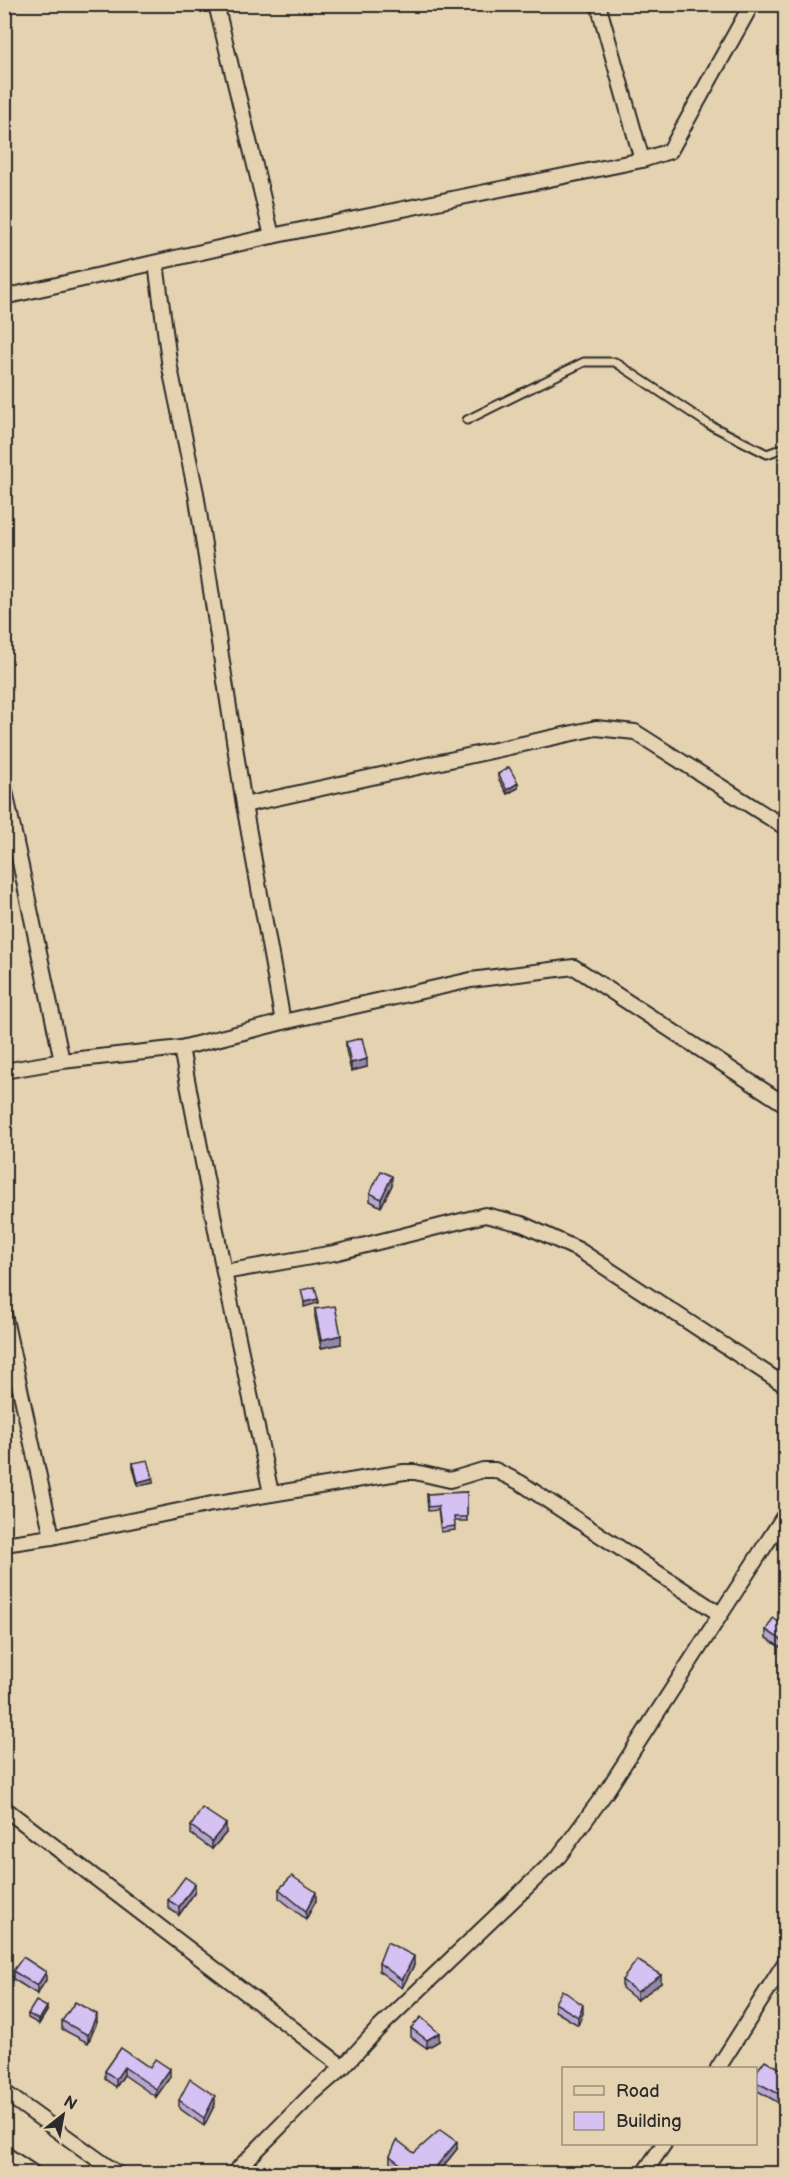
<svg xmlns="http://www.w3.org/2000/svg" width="790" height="2178" font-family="'Balsamiq Sans',sans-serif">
	<rect width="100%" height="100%" fill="#e5d2b0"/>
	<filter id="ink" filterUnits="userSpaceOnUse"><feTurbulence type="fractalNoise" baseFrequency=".0167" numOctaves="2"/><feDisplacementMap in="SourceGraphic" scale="12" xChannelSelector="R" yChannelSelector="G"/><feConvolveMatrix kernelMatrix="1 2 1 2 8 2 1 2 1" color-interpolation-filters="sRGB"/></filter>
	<g filter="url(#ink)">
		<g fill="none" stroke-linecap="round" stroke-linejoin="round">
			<g stroke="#2b2b2b" stroke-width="11">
				<polyline id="lane" points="467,420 584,362 615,362 708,424 767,454 786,447"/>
			</g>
			<g stroke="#2b2b2b" stroke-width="18">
				<g id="street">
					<polyline points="216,4 272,236"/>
					<polyline points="598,4 642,160"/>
					<polyline points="156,263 170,368 196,493 244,805 283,1022"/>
					<polyline points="4,297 272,236 642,160 670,151 749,9"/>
					<polyline points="4,786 62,1061"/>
					<polyline points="244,805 596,728 635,732 786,828"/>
					<polyline points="181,1048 224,1272 271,1493"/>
					<polyline points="4,1071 62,1061 181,1048 283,1022 471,980 574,967 786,1105"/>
					<polyline points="224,1272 334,1253 485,1215 522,1224 579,1250 786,1386"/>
					<polyline points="4,1314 52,1537"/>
					<polyline points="4,1544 52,1537 212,1504 404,1472 415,1472 450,1480 483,1470 495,1470 521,1483 720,1614"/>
					<polyline points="4,1808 343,2067"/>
					<polyline points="718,2068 786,1961"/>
					<polyline points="4,2092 118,2174"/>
					<polyline points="233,2174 312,2094 343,2067 377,2030 559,1856 606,1792 786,1513"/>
					<polyline points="643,2174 664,2144"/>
				</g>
			</g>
			<g stroke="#2b2b2b" stroke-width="22">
				<polyline id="secondary" points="4,2156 31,2174"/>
			</g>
			<use href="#lane" stroke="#e5d2b0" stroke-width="7"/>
			<use href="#street" stroke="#e5d2b0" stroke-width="14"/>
			<use href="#secondary" stroke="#e5d2b0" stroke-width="18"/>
		</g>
		<g fill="#b7a6d0" stroke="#2b2b2b" stroke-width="1.5">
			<polygon points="498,774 518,788 507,794 498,778"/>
			<polygon points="346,1042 367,1067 351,1071 346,1050"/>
			<polygon points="392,1185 381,1207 370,1201 370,1193"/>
			<polygon points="315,1309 341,1344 321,1348 315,1317"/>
			<polygon points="133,1463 153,1483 138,1486 133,1467"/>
			<polygon points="467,1492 467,1521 454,1521 455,1530 441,1532 438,1510 428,1511 427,1494"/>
			<polygon points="786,1627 786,1651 766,1638 766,1630"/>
			<polygon points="191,1826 226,1833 212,1849 191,1834"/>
			<polygon points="279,1889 316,1901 306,1919 279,1898"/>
			<polygon points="195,1892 179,1915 168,1908 168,1900"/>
			<polygon points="379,1963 414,1965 402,1988 379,1971"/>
			<polygon points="13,1971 46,1980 37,1994 13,1979"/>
			<polygon points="622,1980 661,1983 637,2000 622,1988"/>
			<polygon points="555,2003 583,2013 578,2025 555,2011"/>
			<polygon points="47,2011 39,2024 28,2018 28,2014"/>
			<polygon points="62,2021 97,2022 88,2043 62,2029"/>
			<polygon points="411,2028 439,2041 427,2048 411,2037"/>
			<polygon points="121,2048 150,2068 170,2077 156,2097 124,2075 116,2087 105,2079 105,2071"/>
			<polygon points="756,2072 786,2072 786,2093 779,2103 756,2090"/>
			<polygon points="179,2100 215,2104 204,2126 179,2108"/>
			<polygon points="457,2149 437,2174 403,2174 390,2163 390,2156"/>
		</g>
		<g fill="#9587a9" stroke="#2b2b2b" stroke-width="1.5">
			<polygon points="518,783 518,788 507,794 507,790"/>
			<polygon points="367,1059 367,1067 351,1071 351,1063"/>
			<polygon points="392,1176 392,1185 381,1207 381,1199"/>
			<polygon points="318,1299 318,1303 304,1307 304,1302"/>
			<polygon points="341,1335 341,1344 321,1348 321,1340"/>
			<polygon points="153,1478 153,1483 138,1486 138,1482"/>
			<polygon points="226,1824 226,1833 212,1849 212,1841"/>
			<polygon points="195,1884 195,1892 179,1915 179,1907"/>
			<polygon points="316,1892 316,1901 306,1919 306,1911"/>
			<polygon points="414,1956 414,1965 402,1988 402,1980"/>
			<polygon points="46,1972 46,1980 37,1994 37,1986"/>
			<polygon points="661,1975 661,1983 637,2000 637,1992"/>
			<polygon points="583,2005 583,2013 578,2025 578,2017"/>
			<polygon points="47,2007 47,2011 39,2024 39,2020"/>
			<polygon points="97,2014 97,2022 88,2043 88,2035"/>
			<polygon points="439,2033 439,2041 427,2048 427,2040"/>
			<polygon points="124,2067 124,2075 116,2087 116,2079"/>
			<polygon points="170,2069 170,2077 156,2097 156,2089"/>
			<polygon points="786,2085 786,2093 779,2103 779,2094"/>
			<polygon points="215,2096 215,2104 204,2126 204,2118"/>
			<polygon points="457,2142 457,2149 437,2174 432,2174 434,2169"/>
		</g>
		<g fill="#d5c1f2" stroke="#2b2b2b" stroke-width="1.5">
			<polygon points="509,767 518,783 507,790 498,774"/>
			<polygon points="362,1038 367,1059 351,1063 346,1042"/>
			<polygon points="381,1171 392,1176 381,1199 370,1193"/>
			<polygon points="315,1287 318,1299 304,1302 301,1290"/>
			<polygon points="335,1306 341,1335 321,1340 315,1309"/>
			<polygon points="148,1460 153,1478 138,1482 133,1463"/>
			<polygon points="467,1492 467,1517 454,1517 455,1526 441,1528 438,1506 428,1507 427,1494"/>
			<polygon points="773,1618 786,1627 786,1643 766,1630"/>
			<polygon points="202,1808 226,1824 212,1841 191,1826"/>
			<polygon points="292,1876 316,1892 306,1911 279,1889"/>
			<polygon points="185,1877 195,1884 179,1907 168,1900"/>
			<polygon points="387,1942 414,1956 402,1980 379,1963"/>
			<polygon points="23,1957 46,1972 37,1986 13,1971"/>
			<polygon points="637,1960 661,1975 637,1992 622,1980"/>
			<polygon points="562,1990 583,2005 578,2017 555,2003"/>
			<polygon points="36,2001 47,2007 39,2020 28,2014"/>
			<polygon points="75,2002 97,2014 88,2035 62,2021"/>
			<polygon points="421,2017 439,2033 427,2040 411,2028"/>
			<polygon points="121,2048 150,2068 155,2059 170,2069 156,2089 124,2067 116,2079 105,2071"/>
			<polygon points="765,2060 786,2072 786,2085 779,2094 756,2082 756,2072"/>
			<polygon points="190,2079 215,2096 204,2118 179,2100"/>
			<polygon points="440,2130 457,2142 434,2169 432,2174 413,2174 390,2156 397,2140 414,2153"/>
		</g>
	</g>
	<rect width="790" height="2178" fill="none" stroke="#e5d2b0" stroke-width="24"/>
	<rect x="12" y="12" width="766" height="2154" fill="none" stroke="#2b2b2b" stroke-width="2" filter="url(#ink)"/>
	<rect x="562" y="2067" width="195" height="78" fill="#e5d2b0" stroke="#9b8f7b" stroke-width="1.5"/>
	<rect x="574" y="2086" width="30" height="9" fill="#e5d2b0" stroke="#9b8f7b" stroke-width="1.5"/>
	<text x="616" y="2097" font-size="18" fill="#2b2b2b">Road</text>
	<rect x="574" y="2112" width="30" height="18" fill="#d5c1f2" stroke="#9b8f7b" stroke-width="1.5"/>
	<text x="616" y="2127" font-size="18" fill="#2b2b2b">Building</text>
	<g transform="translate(63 2115) rotate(31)" stroke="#e5d2b0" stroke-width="4.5" paint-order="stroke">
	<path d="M0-4.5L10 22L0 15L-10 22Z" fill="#2b2b2b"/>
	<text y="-9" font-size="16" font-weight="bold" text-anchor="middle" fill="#2b2b2b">N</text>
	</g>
</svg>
